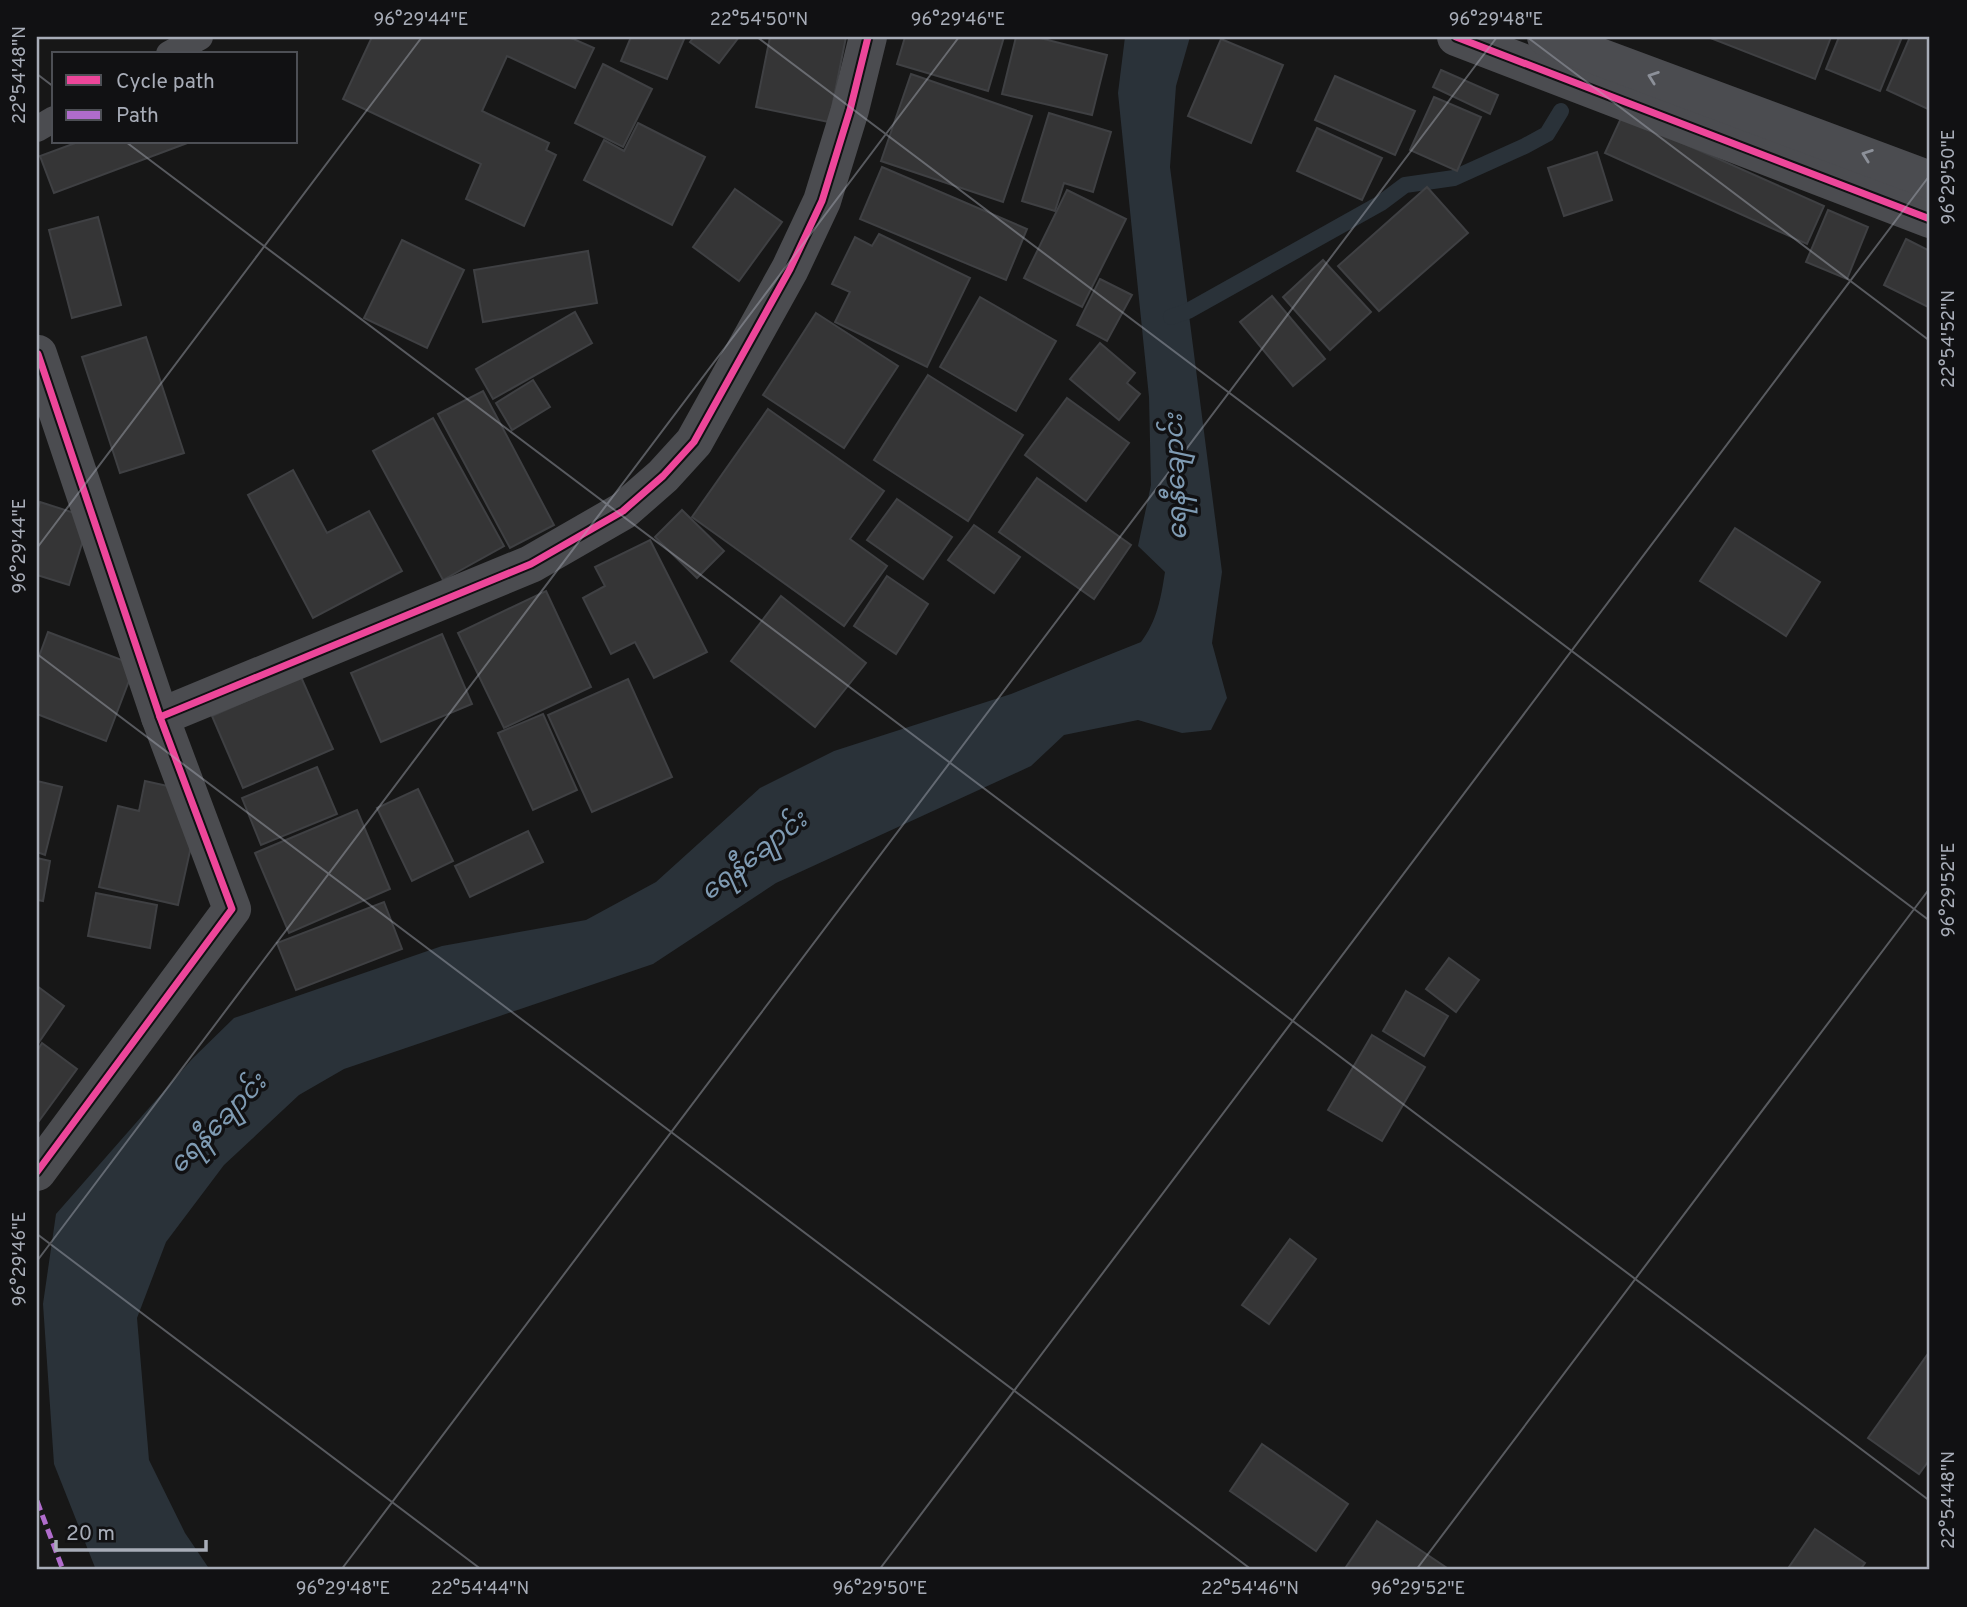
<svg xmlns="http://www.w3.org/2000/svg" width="1967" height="1607" font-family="Overpass,'Noto Sans Myanmar',sans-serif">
	<rect width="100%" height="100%" fill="#171717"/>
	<path fill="#2a3239" d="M 1125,37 L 1190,37 L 1176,86 L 1170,167 L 1222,572 L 1212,643 L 1227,698 L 1211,730 L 1182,733 L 1138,720 L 1064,735 L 1031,766 L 776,883 L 653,964 L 344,1069 L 299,1095 L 224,1165 L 166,1242 L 137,1318 L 149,1460 L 185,1533 L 210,1570 L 96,1570 L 54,1464 L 43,1304 L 56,1214 L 192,1059 L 234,1018 L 442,946 L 586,920 L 656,882 L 760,788 L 834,751 L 1011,694 L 1141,642 C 1157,621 1161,598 1165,572 L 1138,546 L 1151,485 L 1149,397 L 1118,93 Z"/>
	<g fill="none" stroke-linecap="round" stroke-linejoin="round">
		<polyline stroke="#2a3239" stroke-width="16" points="1171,317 1188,311 1381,203 1405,185 1454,178 1525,146 1547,134 1561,111"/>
	</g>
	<g fill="#353536" stroke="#3f4043" stroke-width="2">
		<polygon points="372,37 569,37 594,48 575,88 507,56 482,111 549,143 546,150 556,155 524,226 466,199 481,164 343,99"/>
		<polygon points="631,37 685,37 667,79 621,61"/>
		<polygon points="694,37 739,37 719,63 690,42"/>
		<polygon points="770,37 846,37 829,122 756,107"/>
		<polygon points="905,37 1004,37 988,91 897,64"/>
		<polygon points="1016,37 1036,37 1107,55 1092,115 1002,94"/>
		<polygon points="1708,37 1831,37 1815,79"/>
		<polygon points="1839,37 1902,37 1880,91 1826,69"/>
		<polygon points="1910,37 1930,37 1930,110 1887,90"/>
		<polygon points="1221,39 1283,65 1251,143 1188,116"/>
		<polygon points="603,64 652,89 623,147 575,123"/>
		<polygon points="1441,70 1498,95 1490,114 1433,87"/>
		<polygon points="911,74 1032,116 1003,202 881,161"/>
		<polygon points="1335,76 1415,111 1395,155 1315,120"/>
		<polygon points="1434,97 1481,117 1457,171 1410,150"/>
		<polygon points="1049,113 1111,132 1093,192 1064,183 1055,211 1022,201"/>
		<polygon points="1622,116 1824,206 1807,244 1605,153"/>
		<polygon points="638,123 705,157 672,225 584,180 604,140 624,151"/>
		<polygon points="1317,128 1382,158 1362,200 1297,171"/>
		<polygon points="78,142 190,142 54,193 40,156"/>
		<polygon points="1597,152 1612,200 1564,216 1548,168"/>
		<polygon points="882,167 1027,229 1006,280 860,219"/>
		<polygon points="1427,187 1468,233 1379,311 1338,266"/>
		<polygon points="735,189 782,222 739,281 693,247"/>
		<polygon points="1067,190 1126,219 1082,307 1024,278"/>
		<polygon points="1828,210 1868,227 1847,279 1806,262"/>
		<polygon points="98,217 121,305 72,318 49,230"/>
		<polygon points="879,234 970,278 927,367 835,322 850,292 832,284 855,237 872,246"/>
		<polygon points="1906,239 1930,251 1930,308 1884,285"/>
		<polygon points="402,240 464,270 427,348 364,318"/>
		<polygon points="588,251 597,303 483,322 474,270"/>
		<polygon points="1323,260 1371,312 1330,350 1283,297"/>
		<polygon points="1100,279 1132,295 1107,341 1077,325"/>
		<polygon points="1272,296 1325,359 1293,386 1240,322"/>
		<polygon points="980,297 1056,341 1016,411 940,367"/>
		<polygon points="575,312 592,343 493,399 476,369"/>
		<polygon points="816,313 898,366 844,448 763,395"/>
		<polygon points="146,337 184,453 120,473 82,357"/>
		<polygon points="1100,343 1135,373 1127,383 1140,394 1119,420 1070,379"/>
		<polygon points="928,375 1023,435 968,521 874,460"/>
		<polygon points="533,380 550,407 512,430 496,403"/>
		<polygon points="483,391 554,525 510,548 438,414"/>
		<polygon points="1067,398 1129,443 1086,501 1025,455"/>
		<polygon points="768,409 884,491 850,539 887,566 844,626 692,517"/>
		<polygon points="433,418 504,546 443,580 373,451"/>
		<polygon points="293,470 327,533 369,511 402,571 313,618 248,495"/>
		<polygon points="1037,478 1131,545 1094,599 999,532"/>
		<polygon points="897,499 952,537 923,579 867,540"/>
		<polygon points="40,502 90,518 69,585 37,575 37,512"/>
		<polygon points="682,510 724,551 697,578 655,537"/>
		<polygon points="974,525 1020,557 994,593 948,560"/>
		<polygon points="1735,528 1820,582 1786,636 1700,581"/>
		<polygon points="650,540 707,652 654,678 635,642 611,654 583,598 605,586 595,567"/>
		<polygon points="887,576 928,604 896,654 854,626"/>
		<polygon points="546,591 591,687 504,728 458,633"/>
		<polygon points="781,596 866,663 815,727 731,661"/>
		<polygon points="48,632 135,665 106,741 37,714 37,662"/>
		<polygon points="442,634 472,704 381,742 351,673"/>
		<polygon points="301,677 333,749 243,788 212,716"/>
		<polygon points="628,679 672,777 592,812 548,715"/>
		<polygon points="543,714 577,790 533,810 498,733"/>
		<polygon points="317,767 337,814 261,845 242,798"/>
		<polygon points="37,781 62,787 45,855 37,852"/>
		<polygon points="145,781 186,790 196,824 178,905 99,887 118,806 139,811"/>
		<polygon points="418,789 453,861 412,881 377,808"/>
		<polygon points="357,810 390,889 289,933 255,853"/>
		<polygon points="528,831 543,862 470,897 455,866"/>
		<polygon points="37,858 50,861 43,901 37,900"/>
		<polygon points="96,893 157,905 150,948 88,936"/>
		<polygon points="384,902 402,949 296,990 277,943"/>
		<polygon points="1449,958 1479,980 1456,1012 1426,989"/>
		<polygon points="37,986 64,1006 37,1045"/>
		<polygon points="1406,991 1448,1016 1424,1056 1383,1031"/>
		<polygon points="1372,1035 1425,1067 1382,1141 1328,1110"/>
		<polygon points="42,1043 77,1069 39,1121 37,1120 37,1051"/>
		<polygon points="1290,1239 1316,1259 1269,1324 1242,1305"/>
		<polygon points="1930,1351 1930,1459 1919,1474 1868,1438"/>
		<polygon points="1262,1444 1348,1504 1316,1551 1230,1491"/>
		<polygon points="1377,1521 1450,1570 1344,1570"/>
		<polygon points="1815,1529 1865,1563 1860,1570 1787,1570"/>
	</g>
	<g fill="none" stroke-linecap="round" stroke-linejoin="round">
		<g stroke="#4b4c50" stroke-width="26">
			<polyline points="169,54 200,37"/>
			<polyline points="37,129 54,119"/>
		</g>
		<g stroke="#4b4c50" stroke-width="38">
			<polyline points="160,717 531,564 623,511 663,476 694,442 790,269 822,201 850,110 868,37"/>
			<polyline points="37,1172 232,909 160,717 38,354"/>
		</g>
		<g stroke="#4b4c50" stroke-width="38">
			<polyline points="1456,37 1930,219"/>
			<polyline points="1546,37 1930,180"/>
		</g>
		<polyline stroke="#b06ccc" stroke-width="5" stroke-dasharray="10 5" stroke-linecap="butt" points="37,1501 63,1570"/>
		<g stroke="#111113" stroke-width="11">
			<g id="cycleway">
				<polyline points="1456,37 1930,219"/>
				<polyline points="160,717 531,564 623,511 663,476 694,442 790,269 822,201 850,110 868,37"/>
				<polyline points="37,1172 232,909 160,717 38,354"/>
			</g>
		</g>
		<use href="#cycleway" stroke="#ed469a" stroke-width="7"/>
	</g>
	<defs><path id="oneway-chevron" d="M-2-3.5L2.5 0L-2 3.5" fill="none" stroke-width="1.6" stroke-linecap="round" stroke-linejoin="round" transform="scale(1.75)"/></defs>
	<g stroke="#8c9099">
		<use href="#oneway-chevron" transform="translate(1653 77) rotate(-160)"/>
		<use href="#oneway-chevron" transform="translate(1867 155) rotate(-160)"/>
	</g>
	<path fill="none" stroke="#a8adb8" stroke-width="2" stroke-opacity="0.45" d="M 757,37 L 1930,921M 1527,37 L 1930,341M 37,74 L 54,87M 126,142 L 1930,1501M 37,548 L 422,37M 37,654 L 1252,1570M 37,1234 L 482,1570M 37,1261 L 959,37M 341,1570 L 1497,37M 879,1570 L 1930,175M 1416,1570 L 1930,888"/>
	<g text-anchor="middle" stroke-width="7" stroke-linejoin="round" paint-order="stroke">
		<g font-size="26" font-style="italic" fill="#7f9bb3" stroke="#111113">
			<text transform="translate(1175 477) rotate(-92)" y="9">ရေနီချောင်း</text>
			<text transform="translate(753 855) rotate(-38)" y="9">ရေနီချောင်း</text>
			<text transform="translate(217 1123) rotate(-46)" y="9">ရေနီချောင်း</text>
		</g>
	</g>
	<rect width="1967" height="1607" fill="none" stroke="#111113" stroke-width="77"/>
	<rect x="52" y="52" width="245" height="91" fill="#111113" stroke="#4d4f55" stroke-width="2"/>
	<rect x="66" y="75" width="35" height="10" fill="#ed469a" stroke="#4d4f55" stroke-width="2"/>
	<text x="116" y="88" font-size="21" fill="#a8adb8">Cycle path</text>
	<rect x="66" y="110" width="35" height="10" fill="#b06ccc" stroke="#4d4f55" stroke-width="2"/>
	<text x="116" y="122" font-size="21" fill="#a8adb8">Path</text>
	<path d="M56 1540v10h150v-10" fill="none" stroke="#a8adb8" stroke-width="3.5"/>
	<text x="66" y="1540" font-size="21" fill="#a8adb8" stroke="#111113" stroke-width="5" paint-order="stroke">20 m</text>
	<rect x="38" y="38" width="1890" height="1530" fill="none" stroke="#a8adb8" stroke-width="2.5"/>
	<g font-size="18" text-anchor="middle" fill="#a8adb8">
		<text x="421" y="25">96°29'44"E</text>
		<text x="759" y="25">22°54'50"N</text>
		<text x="958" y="25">96°29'46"E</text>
		<text x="1496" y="25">96°29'48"E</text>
		<text transform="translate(19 75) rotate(-90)" y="6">22°54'48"N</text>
		<text transform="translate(1948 177) rotate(-90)" y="6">96°29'50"E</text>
		<text transform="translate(1948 339) rotate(-90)" y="6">22°54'52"N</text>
		<text transform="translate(19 546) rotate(-90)" y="6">96°29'44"E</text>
		<text transform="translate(1948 890) rotate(-90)" y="6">96°29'52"E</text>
		<text transform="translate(19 1259) rotate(-90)" y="6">96°29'46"E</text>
		<text transform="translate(1948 1500) rotate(-90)" y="6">22°54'48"N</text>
		<text x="343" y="1594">96°29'48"E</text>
		<text x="480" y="1594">22°54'44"N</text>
		<text x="880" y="1594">96°29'50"E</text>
		<text x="1250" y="1594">22°54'46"N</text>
		<text x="1418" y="1594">96°29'52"E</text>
	</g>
</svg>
